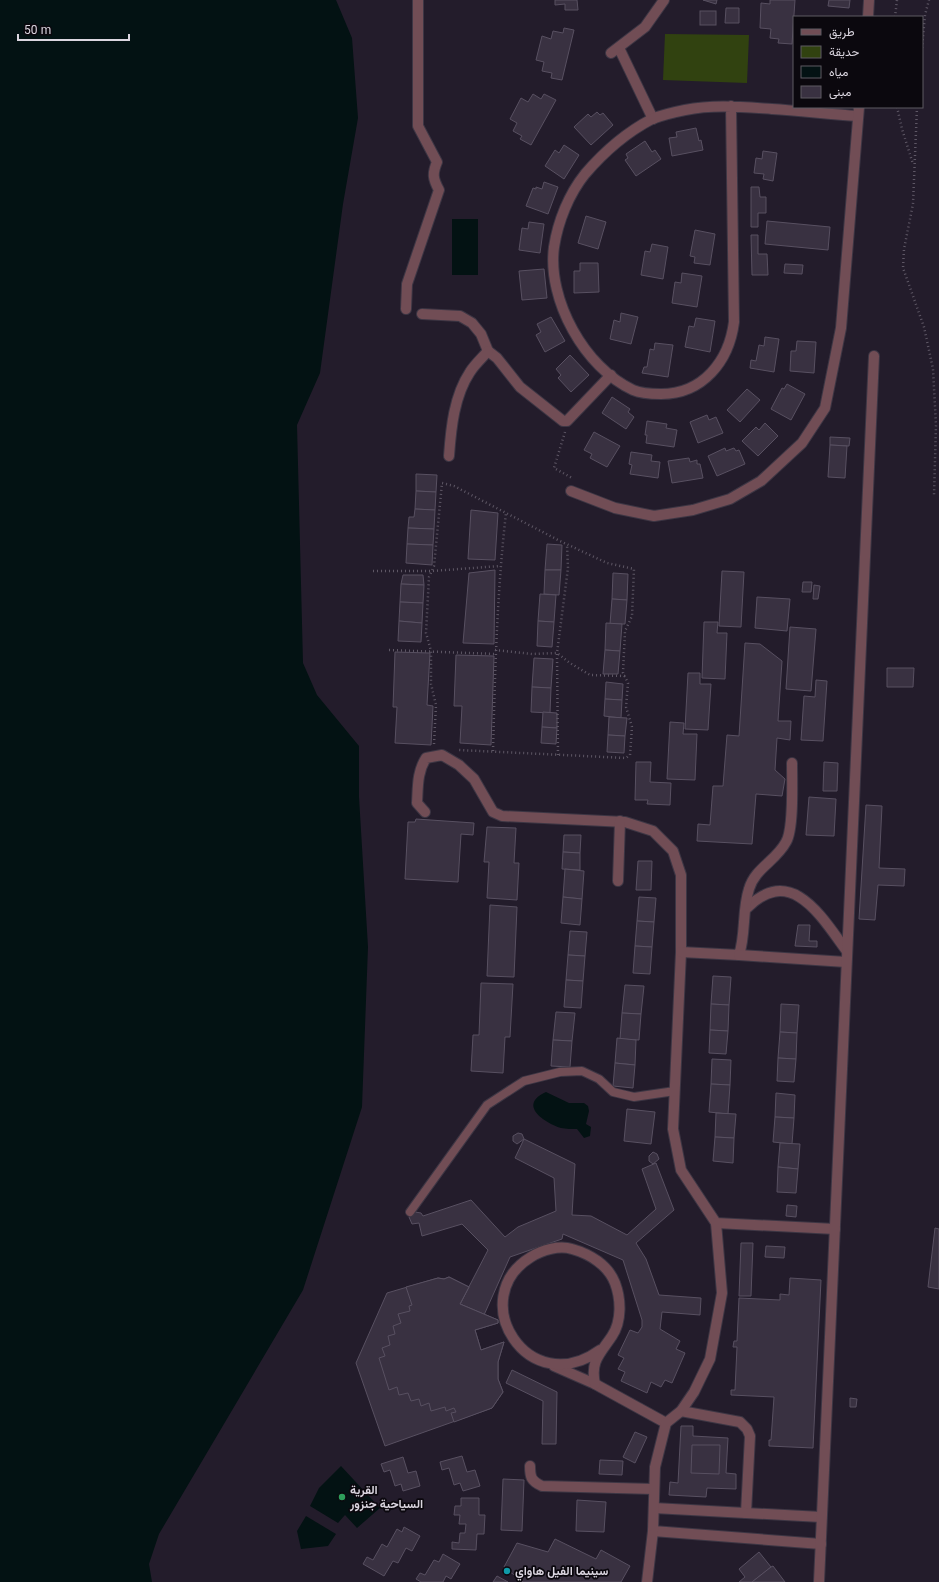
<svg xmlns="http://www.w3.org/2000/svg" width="939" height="1582" font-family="Georgia,Vazirmatn,serif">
	<rect width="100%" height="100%" fill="#231c2b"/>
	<polygon fill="#314210" points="665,34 749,35 747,83 663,80"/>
	<g fill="#031213">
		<polygon points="0,0 336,0 352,38 358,118 343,204 320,373 297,425 303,663 317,695 359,746 359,797 368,947 362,1107 303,1290 159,1534 149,1564 152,1582 0,1582"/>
		<rect x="452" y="219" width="26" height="56"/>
		<path d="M 546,1092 L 569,1103 L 584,1103 L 588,1106 L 589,1111 L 586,1124 L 591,1127 L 590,1136 L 584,1138 L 577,1129 C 572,1129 566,1129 561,1128 C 545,1123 517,1105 546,1092 Z"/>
		<polygon points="341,1466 380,1508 357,1528 345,1515 338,1523 310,1506 319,1488"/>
		<polygon points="306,1516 336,1534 328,1546 301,1549 297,1531"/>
	</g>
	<g fill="#393141" stroke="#585061">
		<polygon points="555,0 577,0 578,10 565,10 565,4 555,5"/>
		<polygon points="703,0 717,0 716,4"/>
		<polygon points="770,0 795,0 792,44 778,43 779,39 770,38 771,29 760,28 761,3 770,4"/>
		<polygon points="829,0 850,0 849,8 828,6"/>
		<polygon points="726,8 739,8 739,23 725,23"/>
		<rect x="700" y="11" width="16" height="14"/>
		<polygon points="564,28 574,30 562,80 551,78 552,73 542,71 544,62 536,60 542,36 551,39 553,31 563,33"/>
		<polygon points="533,94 541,99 544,94 556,100 531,145 520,139 522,136 513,131 517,123 510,119 521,98 528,102"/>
		<polygon points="597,112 600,115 603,113 613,125 591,145 574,127 588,114 591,117"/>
		<polygon points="696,128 699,141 701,140 703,150 672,156 669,138 677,137 676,132"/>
		<polygon points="645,141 652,152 655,150 661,159 636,176 625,160 628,158 626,154"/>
		<polygon points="564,145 579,155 564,179 545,166 555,150 559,153"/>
		<polygon points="763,151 777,153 773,181 763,179 764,174 754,173 756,158 762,159"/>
		<polygon points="544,182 558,187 548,214 526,206 533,188 536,189 536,187 542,189"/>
		<polygon points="751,187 759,187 760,197 766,197 766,213 758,213 758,227 751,227"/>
		<polygon points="586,216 606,222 598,249 578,243"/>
		<polygon points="767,221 830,227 828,250 765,244"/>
		<polygon points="529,222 544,224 540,253 519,250 522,228 528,229"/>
		<polygon points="695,230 715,234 710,265 694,263 695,257 690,256"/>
		<polygon points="751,235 758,235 758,254 767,254 768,275 752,275"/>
		<polygon points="652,244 668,247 663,279 641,275 645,251 650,252"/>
		<polygon points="580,263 598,263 599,292 574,293 574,271 580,271"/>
		<polygon points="785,264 803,265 802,274 784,273"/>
		<polygon points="544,269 547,298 522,300 519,271"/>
		<polygon points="682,273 702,276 697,307 672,303 675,282 681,283"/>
		<polygon points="621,313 638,317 631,344 610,339 614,320 620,322"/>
		<polygon points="551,317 565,341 545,352 536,335 541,332 537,324"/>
		<polygon points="696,318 715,321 710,352 685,347 689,326 694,327"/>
		<polygon points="765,337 779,339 774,372 750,368 751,360 756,361 759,345 764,346"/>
		<polygon points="797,341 816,342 814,373 790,371 791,351 796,351"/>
		<polygon points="655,343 673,345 668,377 642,373 644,367 647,367 650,349 654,350"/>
		<polygon points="570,355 589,375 571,392 558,378 561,375 556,369"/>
		<polygon points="787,384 805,394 791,420 771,409 782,388 784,389"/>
		<polygon points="747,389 760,400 740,422 727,410"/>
		<polygon points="612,397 630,409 628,412 634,417 626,429 602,413"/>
		<polygon points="707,415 709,420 716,417 723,433 698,443 690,422"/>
		<polygon points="647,421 667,424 666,428 677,430 674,447 646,443 647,435 645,435"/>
		<polygon points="765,423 778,436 758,456 742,441 756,427 759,430"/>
		<polygon points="594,432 620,446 607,467 590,458 592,454 584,450"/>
		<polygon points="830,437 850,438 849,446 830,445"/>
		<polygon points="830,445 847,446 845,478 828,477"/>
		<polygon points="725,448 726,451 734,448 736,451 739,450 745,464 717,476 708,456"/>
		<polygon points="631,452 652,455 651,461 660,462 658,478 630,474 632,465 629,464"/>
		<polygon points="689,458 690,462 697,460 697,464 700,464 703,478 672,483 668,461"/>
		<polygon points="416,474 437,475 436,492 416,491"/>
		<polygon points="416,491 436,492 435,510 415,509"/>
		<polygon points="415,509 435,510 434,529 408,528 409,517 414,517"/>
		<polygon points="471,510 498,513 495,560 468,559"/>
		<polygon points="408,528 434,529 433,545 407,544"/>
		<polygon points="407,544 433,545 432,565 406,563"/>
		<polygon points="547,544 562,545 561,570 545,570"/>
		<polygon points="495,570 494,644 463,643 469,573"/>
		<polygon points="545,570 561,570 559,595 544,594"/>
		<polygon points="722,571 744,572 741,627 719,626"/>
		<polygon points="613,573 628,574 627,600 612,599"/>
		<polygon points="403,575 423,575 424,585 401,584"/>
		<polygon points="803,582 812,582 811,592 802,592"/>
		<polygon points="401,584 424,585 423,603 400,602"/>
		<polygon points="814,585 820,586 818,599 813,599"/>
		<polygon points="540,594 556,595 554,622 538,621"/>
		<polygon points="757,597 790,599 787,631 755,628"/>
		<polygon points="612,599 627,600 625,624 610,624"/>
		<polygon points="400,602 423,603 422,623 399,621"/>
		<polygon points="399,621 422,623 421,642 398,641"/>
		<polygon points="538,621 554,622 552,647 537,646"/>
		<polygon points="704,622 718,622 717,633 727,633 725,679 702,678"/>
		<polygon points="606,623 622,624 620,651 605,650"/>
		<polygon points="790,627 816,629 811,691 786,689"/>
		<polygon points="745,643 760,644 782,661 778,721 791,721 790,740 777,738 775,770 785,779 782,796 756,794 752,844 697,841 698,824 710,825 713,786 723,786 727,735 739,736"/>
		<polygon points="605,650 620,651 618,674 603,674"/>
		<polygon points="395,652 430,653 427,705 433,706 431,745 395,743 397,707 393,707"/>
		<polygon points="456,655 494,656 491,745 460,743 462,706 454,706"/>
		<polygon points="534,658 553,659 551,688 532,687"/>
		<polygon points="887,668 914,668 913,687 887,687"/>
		<polygon points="688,673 700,673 700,684 711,684 708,730 685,729"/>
		<polygon points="816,680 827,681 823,741 801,740 804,696 815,697"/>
		<polygon points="606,682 623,684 622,700 605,699"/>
		<polygon points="532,687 551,688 550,713 531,712"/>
		<polygon points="605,699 622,700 621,718 604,716"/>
		<polygon points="543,712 557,713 557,728 542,727"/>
		<polygon points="609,717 627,718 625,736 608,735"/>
		<polygon points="670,722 684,723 683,734 697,734 695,780 667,779"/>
		<polygon points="542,727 557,728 556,744 541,743"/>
		<polygon points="608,735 625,736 624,753 607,752"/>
		<polygon points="636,762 651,762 650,782 671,783 670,805 647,804 648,800 635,800"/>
		<polygon points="824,762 838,763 837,791 823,791"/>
		<polygon points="809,797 836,799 834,836 806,835"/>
		<polygon points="866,805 882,806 879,868 905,869 904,886 878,885 875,920 859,919"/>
		<polygon points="416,819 474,823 473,835 461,834 458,882 405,879 408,822 415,822"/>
		<polygon points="487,827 516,828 514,863 519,863 517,900 487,898 489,862 484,862"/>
		<polygon points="564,835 581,835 580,853 563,852"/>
		<polygon points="563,852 580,853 580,870 562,869"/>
		<polygon points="638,861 652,861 651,890 636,890"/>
		<polygon points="565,869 584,871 582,899 563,897"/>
		<polygon points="563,897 582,899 580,925 561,923"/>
		<polygon points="639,897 656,898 654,922 637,921"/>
		<polygon points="490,905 517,907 514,977 487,976"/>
		<polygon points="637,921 654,922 652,947 635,946"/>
		<polygon points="798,925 810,925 809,941 817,941 817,947 795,946"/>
		<polygon points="570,931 587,932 585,956 568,955"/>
		<polygon points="635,946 652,947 650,974 633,973"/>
		<polygon points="568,955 585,956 583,981 566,980"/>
		<polygon points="713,976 731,977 729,1005 711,1004"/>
		<polygon points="566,980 583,981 581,1008 564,1007"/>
		<polygon points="481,983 513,984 510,1037 505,1037 503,1073 471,1071 473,1035 479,1035"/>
		<polygon points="625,985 644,986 641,1014 622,1013"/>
		<polygon points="711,1004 729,1005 728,1031 710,1030"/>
		<polygon points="781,1004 799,1005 797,1033 780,1032"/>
		<polygon points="556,1012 575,1013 572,1041 553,1040"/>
		<polygon points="622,1013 641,1014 639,1040 620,1039"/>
		<polygon points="710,1030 728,1031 726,1054 709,1053"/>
		<polygon points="780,1032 797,1033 796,1059 778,1058"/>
		<polygon points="617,1038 636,1040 635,1065 615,1063"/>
		<polygon points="553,1040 572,1041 570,1067 551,1066"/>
		<polygon points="778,1058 796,1059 794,1082 777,1081"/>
		<polygon points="712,1059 731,1060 730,1085 711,1084"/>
		<polygon points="615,1063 635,1065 633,1088 613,1086"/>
		<polygon points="711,1084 730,1085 728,1114 709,1112"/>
		<polygon points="776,1093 795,1095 794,1118 775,1117"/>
		<polygon points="627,1109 655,1112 651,1144 624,1141"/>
		<polygon points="716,1113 736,1114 734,1138 715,1137"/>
		<polygon points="775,1117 794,1118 792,1144 773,1142"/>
		<polygon points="518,1133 522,1134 524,1139 517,1144 513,1141 513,1136"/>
		<polygon points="715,1137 734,1138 733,1163 713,1161"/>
		<polygon points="524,1139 575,1164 572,1215 591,1216 627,1235 656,1209 642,1169 656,1163 674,1210 636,1243 646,1259 659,1295 701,1298 700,1315 662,1312 660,1329 680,1341 676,1349 685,1353 672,1383 665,1380 661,1387 651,1382 647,1393 621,1381 625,1372 618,1369 624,1358 618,1355 630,1330 638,1333 642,1327 642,1320 623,1260 563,1234 562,1239 510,1257 484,1315 460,1304 488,1250 462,1224 422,1236 419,1223 412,1224 409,1217 415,1212 421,1213 423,1216 471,1200 505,1237 518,1227 556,1211 554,1178 515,1158"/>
		<polygon points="780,1143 800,1144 798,1169 778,1167"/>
		<polygon points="653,1152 657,1154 659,1159 653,1164 649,1161 649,1156"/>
		<polygon points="778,1167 798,1169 796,1193 777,1192"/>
		<polygon points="787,1205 797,1206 796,1217 786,1216"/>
		<polygon points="935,1228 939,1229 939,1289 928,1287"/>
		<polygon points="741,1243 753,1243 751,1296 739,1296"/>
		<polygon points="766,1246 785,1247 784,1258 765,1257"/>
		<polygon points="449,1277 469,1287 460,1304 498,1320 498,1323 475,1330 481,1350 504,1342 498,1362 498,1379 503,1392 492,1408 385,1446 356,1363 387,1293 438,1278 444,1279"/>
		<polygon points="449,1277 469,1287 460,1304 498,1320 498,1323 475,1330 481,1350 504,1342 498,1362 498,1379 503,1392 492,1408 454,1422 451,1413 456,1412 454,1408 446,1411 445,1407 431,1411 429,1403 421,1406 419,1399 411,1401 408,1393 399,1395 397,1387 389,1390 379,1358 385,1356 382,1348 390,1345 388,1336 395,1334 393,1326 401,1323 398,1314 410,1311 409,1306 412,1305 406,1287 438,1278 444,1279"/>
		<polygon points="790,1278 821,1280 813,1448 769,1446 769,1440 771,1440 774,1397 731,1395 731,1390 735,1390 737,1347 733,1347 734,1341 737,1341 739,1298 780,1300 780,1294 789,1295"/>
		<polygon points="512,1370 557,1392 556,1444 542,1444 543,1401 506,1383"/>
		<polygon points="850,1398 857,1399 856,1407 850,1407"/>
		<polygon points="681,1426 693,1426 693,1436 728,1438 726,1473 736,1474 736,1489 707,1488 706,1497 669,1495 670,1482 678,1483"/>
		<polygon points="635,1432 647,1437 635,1463 623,1457"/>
		<polygon points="692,1445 720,1445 719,1474 691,1473"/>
		<polygon points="462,1456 467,1472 475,1470 480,1486 463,1491 460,1483 454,1485 449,1468 442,1470 440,1462"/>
		<polygon points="403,1457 408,1473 416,1471 420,1486 403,1491 401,1484 395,1486 390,1470 384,1472 381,1464"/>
		<polygon points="600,1460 623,1461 622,1475 599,1474"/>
		<polygon points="503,1479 524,1480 522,1531 501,1530"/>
		<polygon points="461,1498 479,1498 479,1515 485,1515 484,1534 477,1534 476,1550 452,1549 452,1542 459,1543 460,1533 465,1533 466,1524 459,1524 460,1515 454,1515 455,1506 461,1506"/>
		<polygon points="577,1500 606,1502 604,1532 576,1531"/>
		<polygon points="404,1527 420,1536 412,1551 406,1548 398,1563 393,1561 384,1576 363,1564 367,1557 373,1560 382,1544 387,1547 397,1529 402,1532"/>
		<polygon points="555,1539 596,1559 601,1550 630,1566 621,1582 523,1582 504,1567 517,1543 548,1552"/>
		<polygon points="759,1552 771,1567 752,1582 739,1582 745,1577 739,1569"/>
		<polygon points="443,1554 460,1564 451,1579 446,1576 443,1582 421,1582 416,1579 420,1573 425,1575 434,1560 439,1562"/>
		<polygon points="773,1566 785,1582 752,1582 771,1567"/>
		<polygon points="497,1576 508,1582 493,1582"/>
	</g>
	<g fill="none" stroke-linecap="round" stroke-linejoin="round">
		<g stroke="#3d3644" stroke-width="10">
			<polyline id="service" points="410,1212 487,1105 524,1081 560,1072 582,1071 599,1079 613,1092 634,1097 675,1091"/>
		</g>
		<g stroke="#3d3644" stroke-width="12">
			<g id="minor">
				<polyline points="868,17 869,0"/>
				<polyline points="619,48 653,119"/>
				<polyline points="611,53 645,27 664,0"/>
				<path d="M 731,106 L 734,322 C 729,361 703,394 661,394 C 652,394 642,394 633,390 C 585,368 547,300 554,247 C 558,221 569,194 585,174 C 603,153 627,132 652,119 C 662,115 675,112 685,110 C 714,104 743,107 772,109 C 801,111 829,114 858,116"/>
				<path d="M 406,309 L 407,284 L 439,190 C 433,179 432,174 437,162 L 418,126 L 418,0"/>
				<polyline points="422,314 460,316 472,323 481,334 488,351 497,358 520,387 563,421 567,421 611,375"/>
				<path d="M 449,456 C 451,428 454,396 470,372 C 475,364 482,358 488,351"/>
				<polyline points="571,491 615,508 654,516 693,510 730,499 761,481 802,443 825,408 841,328 859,107"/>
				<path d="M 425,812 L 417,803 C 418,787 417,772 426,758 L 442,755 L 459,765 L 474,779 L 493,812 L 502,816 L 625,822 L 653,831 L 673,851 L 681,875 L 681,952 L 673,1129 L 681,1170 L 716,1223 L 835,1229"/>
				<polyline points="618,881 620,821"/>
				<path d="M 747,908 C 791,864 821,916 846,950"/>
				<path d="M 681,952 L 739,955 C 746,934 742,910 749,889 C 755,868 776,861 786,842 C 794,829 792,781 792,763"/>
				<polyline points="739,955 846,962"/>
				<polyline points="554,1366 595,1384 666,1423"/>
				<path d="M 595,1384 C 590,1361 600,1354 612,1336 C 622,1321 621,1299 615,1283 C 608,1265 590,1254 572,1249 C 559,1245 542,1250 531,1257 C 464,1298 528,1402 600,1350"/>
				<polyline points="681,1411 740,1422 747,1429 750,1436 746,1513"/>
				<path d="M 530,1466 C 530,1477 531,1481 542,1486 L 654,1489"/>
				<polyline points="654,1508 821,1517"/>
				<polyline points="653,1531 821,1544"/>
				<polyline points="647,1582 653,1531 655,1467 666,1423 681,1411 694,1392 710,1359 722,1293 716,1223"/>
				<path d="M 819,1582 C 839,1174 852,765 874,356"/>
			</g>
		</g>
		<g stroke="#5e5765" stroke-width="2.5" stroke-dasharray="1 3" stroke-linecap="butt">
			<polyline points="895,17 897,0"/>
			<polyline points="922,48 925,15 929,0"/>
			<polyline points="897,107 902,129 913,164"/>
			<polyline points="917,107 913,204 904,249 903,268 924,327 933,369 936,425 934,496"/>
			<polyline points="565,432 554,468 572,478"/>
			<polyline points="373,571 432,571 500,566"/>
			<polyline points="389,650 496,654"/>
			<polyline points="495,650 532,654 557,653 570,663 590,675 625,676"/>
			<polyline points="434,744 436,705 431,684 431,651 426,633 429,577 434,566 442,483 454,486 560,541 607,563 634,569 632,616 625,631 623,673 628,683 626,707 632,727 630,755 626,758 459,750"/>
			<path d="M 493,751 C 495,672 497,592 506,513"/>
			<polyline points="558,755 557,653 568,568 567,544"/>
		</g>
		<use href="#service" stroke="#714d55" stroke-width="8"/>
		<use href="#minor" stroke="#714d55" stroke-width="10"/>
	</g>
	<circle fill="#2e9e5b" stroke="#0b080e" stroke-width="1.5" cx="342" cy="1497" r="4"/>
	<circle fill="#0f9aa8" stroke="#0b080e" stroke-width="1.5" cx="507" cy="1571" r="4"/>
	<g text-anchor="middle" stroke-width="3.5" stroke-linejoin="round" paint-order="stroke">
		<g font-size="12" font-weight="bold" fill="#dbd6e0" stroke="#0b080e" text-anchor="start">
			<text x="350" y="1494">القرية<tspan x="350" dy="14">السياحية جنزور</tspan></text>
			<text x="515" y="1575">سينيما الفيل هاواي</text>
		</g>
	</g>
	<rect x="793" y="16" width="130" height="92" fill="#0b080e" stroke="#5e5a62"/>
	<rect x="801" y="29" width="20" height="6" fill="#714d55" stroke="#5e5a62"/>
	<text x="829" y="36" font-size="12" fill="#dbd6e0">طريق</text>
	<rect x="801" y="46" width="20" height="12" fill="#314210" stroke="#5e5a62"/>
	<text x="829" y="56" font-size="12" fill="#dbd6e0">حديقة</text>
	<rect x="801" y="66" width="20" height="12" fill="#031213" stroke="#5e5a62"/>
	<text x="829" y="76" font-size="12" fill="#dbd6e0">مياه</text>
	<rect x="801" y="86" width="20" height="12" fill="#393141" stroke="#5e5a62"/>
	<text x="829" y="96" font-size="12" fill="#dbd6e0">مبنى</text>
	<path d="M18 34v6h111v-6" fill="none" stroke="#dbd6e0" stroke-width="2"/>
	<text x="24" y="34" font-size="12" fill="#dbd6e0" stroke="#0b080e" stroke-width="3" paint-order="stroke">50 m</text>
</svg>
